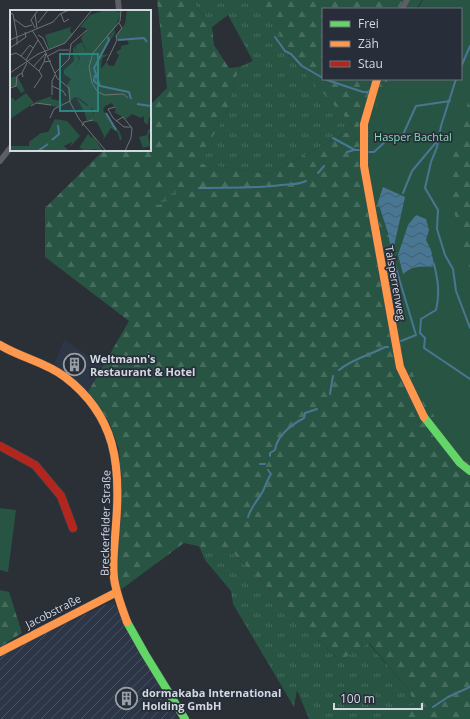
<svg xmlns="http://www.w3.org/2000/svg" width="470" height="719" font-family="'Open Sans',sans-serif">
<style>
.built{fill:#2c3646}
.industrial{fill:url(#industrial-furrows)}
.grass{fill:url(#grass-tufts)}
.forest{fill:url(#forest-firs)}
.wetland{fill:url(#wetland-marsh)}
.park{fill:#285543}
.water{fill:url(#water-waves)}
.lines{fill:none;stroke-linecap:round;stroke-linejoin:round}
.stream{stroke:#487693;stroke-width:2}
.street-casing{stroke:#474a50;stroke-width:6}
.fast-casing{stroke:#474a50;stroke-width:9}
.slow-casing{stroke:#474a50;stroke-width:9}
.jam-casing{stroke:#474a50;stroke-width:9}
.street{stroke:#5c5f65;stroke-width:5.5}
.fast{stroke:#63d668;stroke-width:8}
.slow{stroke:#ff974d;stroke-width:8}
.jam{stroke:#b3261e;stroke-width:8}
.labels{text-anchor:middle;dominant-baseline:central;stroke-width:3.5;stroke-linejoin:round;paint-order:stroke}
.park-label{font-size:11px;fill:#84dcb4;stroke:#272e3a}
.street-label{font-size:11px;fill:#d3d9e1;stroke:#272e3a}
.poi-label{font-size:11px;font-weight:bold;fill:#d3d9e1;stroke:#272e3a;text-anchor:start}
.inset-river{fill:none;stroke:#487693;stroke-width:2}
.inset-road{fill:none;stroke:#6e737a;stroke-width:1}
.view{fill:#2c857f;fill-opacity:0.15;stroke:#2c857f;stroke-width:2}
.inset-edge{fill:none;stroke:#d3d9e1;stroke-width:2}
</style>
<defs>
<pattern id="industrial-furrows" width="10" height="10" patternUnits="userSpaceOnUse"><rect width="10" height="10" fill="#2c3646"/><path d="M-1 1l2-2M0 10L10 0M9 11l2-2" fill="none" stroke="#4a5260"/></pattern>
<pattern id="grass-tufts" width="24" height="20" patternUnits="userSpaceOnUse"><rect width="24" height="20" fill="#285543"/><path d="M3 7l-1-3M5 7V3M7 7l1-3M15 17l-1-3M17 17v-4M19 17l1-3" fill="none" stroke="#466d5e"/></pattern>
<pattern id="forest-firs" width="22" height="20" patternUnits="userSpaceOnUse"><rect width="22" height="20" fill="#285543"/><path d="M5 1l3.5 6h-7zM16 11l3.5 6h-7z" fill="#466d5e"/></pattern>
<pattern id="wetland-marsh" width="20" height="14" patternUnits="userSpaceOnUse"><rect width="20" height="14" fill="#285543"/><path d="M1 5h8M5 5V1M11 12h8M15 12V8" fill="none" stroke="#466d5e"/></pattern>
<pattern id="water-waves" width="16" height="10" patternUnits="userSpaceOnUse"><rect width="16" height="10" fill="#487693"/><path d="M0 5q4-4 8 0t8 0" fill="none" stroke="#445e6f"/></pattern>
</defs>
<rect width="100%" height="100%" fill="#2b2f36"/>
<path class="built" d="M 64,340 L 103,366 L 88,392 L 70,374 L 54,365 Z"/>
<path class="industrial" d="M 113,601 L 178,719 L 0,719 L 0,655 Z"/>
<path class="grass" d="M 191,0 L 264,0 L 290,57 L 355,128 L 269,174 L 195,163 L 226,115 L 239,67 L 253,61 L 228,15 L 212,27 Z
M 199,546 L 234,554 L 340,661 L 368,643 L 408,689 L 415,704 L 395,719 L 309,719 L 297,690 L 294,707 L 233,604 L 231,591 L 205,560 Z"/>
<path class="forest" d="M 157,0 L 191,0 L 212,27 L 214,45 L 229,68 L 239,67 L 226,115 L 196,163 L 269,174 L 355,128 L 290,57 L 263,0 L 422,0 L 416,9 L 323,9 L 323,79 L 388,79 L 377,108 L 461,79 L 470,38 L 470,719 L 395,719 L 394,710 L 415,704 L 408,689 L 369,643 L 340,661 L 234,554 L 184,543 L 119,591 L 115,549 L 120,475 L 119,449 L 109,422 L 88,392 L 129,321 L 45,257 L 45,208 L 104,150 L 150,150 L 150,105 L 167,88 Z
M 0,590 L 9,592 L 22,633 L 0,647 Z"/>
<path class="wetland" d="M 173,190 L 177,191 L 175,196 L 159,205 L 151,203 Z"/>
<path class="park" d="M 423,0 L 470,0 L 470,95 L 451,164 L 448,189 L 470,270 L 470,458 L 444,436 L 414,376 L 396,333 L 398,308 L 392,245 L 379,196 L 370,185 L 367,157 L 369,128 L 378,102 L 388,79 L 461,79 L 461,9 L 417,9 Z
M 0,508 L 16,510 L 8,572 L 0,570 Z"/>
<path class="water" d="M 383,187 L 405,197 L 392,255 L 388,233 L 378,202 Z
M 416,215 L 426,219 L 429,230 L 426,240 L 431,250 L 434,264 L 432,267 C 421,267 412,265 404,274 L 403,274 L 398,255 L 408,225 Z"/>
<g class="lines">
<path class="stream" d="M 275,37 L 285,51 L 291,54 L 302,66 L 323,78
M 461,67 L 470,46
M 324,79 L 363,92 L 368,92 L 371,89
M 456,79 L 441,126 L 437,147 L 431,162 L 425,188 L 438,210 L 437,229 L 445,255 L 453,269 L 456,291 L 470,328
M 386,81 L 387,79
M 333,138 L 355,150 L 360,150
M 347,152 L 354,150
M 367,152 L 374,152 L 387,140 L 401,139 L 416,106 L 450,101
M 318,173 L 324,166
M 199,188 C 227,187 254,189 281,185 C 290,184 298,185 306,181
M 403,193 L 412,171 L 438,140
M 392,255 L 416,335 L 401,341
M 434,264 C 438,280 440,294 436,310 L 421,319 L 420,333 L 425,338 L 424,348 L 470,379
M 339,370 C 352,359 370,355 385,347 L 388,347
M 330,394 L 333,376
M 270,456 L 270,453 L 275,450 C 277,436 291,425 304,418 L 305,413 L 317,409
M 260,464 L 265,464
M 248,517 C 251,507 258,500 263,491 C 266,485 267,480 271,474 L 268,470
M 433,707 L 448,697 L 470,687"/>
<defs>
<path id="street" d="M 118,0 L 119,11
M 402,9 L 407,0
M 0,161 L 11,147"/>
<path id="fast" d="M 424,417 L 460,463 L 470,471
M 127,622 L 145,654 L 185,719"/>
<path id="slow" d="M 377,79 L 364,124 L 364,166 L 400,367 L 424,417
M 0,345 C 21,358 46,362 65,377 C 116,416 121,465 116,524 C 115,542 112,560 114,578 C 116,593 122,608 127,622
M 0,652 L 117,592"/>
<path id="jam" d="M 0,446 L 35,465 L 61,496 L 73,528"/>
</defs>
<use href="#street" class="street-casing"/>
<use href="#fast" class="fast-casing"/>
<use href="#slow" class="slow-casing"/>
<use href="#jam" class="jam-casing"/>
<use href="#street" class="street"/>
<use href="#fast" class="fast"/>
<use href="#slow" class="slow"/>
<use href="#jam" class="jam"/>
</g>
<defs>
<symbol id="building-ring" viewBox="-11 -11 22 22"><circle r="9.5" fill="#272e3a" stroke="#989ea5" stroke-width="1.5"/><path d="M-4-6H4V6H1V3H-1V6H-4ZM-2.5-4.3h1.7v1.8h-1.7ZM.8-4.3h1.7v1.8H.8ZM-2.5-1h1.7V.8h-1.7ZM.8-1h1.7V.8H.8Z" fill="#989ea5"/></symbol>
</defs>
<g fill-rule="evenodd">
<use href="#building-ring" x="62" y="352" width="25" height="25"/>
<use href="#building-ring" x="114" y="686" width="25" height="25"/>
</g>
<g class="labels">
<g class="park-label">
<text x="413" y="136">Hasper Bachtal</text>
</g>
<g class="street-label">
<text transform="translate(396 283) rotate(80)">Talsperrenweg</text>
<text transform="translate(105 523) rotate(-89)">Breckerfelder Straße</text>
<text transform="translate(53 611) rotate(-27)">Jacobstraße</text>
</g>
<g class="poi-label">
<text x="90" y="358">Weltmann's<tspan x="90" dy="13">Restaurant &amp; Hotel</tspan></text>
<text x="142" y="692">dormakaba International<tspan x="142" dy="13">Holding GmbH</tspan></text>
</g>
</g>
<g transform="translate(10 10)">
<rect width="141" height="141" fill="#2b2f36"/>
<path d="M 95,0 L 105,1 L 77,21 L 76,18 L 70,17 L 80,5 ZM 72,32 L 76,41 L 74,48 L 79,54 L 72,57 L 66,57 L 70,48 L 65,42 L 66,35 ZM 66,87 L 77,96 L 80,95 L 84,105 L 77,107 ZM 141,119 L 138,126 L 141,141 L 140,136 L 133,138 L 129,127 L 137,125 L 138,120 ZM 78,124 L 82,128 L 83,126 L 93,141 L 85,139 L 70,141 L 73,139 L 69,138 Z" fill="#285543"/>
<path d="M 104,0 L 108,2 L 111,1 L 110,6 L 104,20 L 99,26 L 100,28 L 104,23 L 92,45 L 100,44 L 92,48 L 91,59 L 97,51 L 98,55 L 104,56 L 109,45 L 106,42 L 111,39 L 111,36 L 119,34 L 117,30 L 108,31 L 106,26 L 115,14 L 117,0 L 141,0 L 141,108 L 139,107 L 138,115 L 134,112 L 134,106 L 131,108 L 122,104 L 116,109 L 104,102 L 106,100 L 102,93 L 95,96 L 93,100 L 109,121 L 112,128 L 110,131 L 108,123 L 101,118 L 93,130 L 94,126 L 87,112 L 77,110 L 75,105 L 75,102 L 77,107 L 84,105 L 83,99 L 69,88 L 65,87 L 60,91 L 57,75 L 61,69 L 54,64 L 54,60 L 64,51 L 63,39 L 65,36 L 65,42 L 69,49 L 66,57 L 72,57 L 79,54 L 71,44 L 76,40 L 71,28 L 81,15 ZM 7,66 L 15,81 L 11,83 L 7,77 L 0,76 L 0,68 ZM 16,83 L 24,93 L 0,109 L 0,89 L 3,88 L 5,91 ZM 42,86 L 41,89 L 51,91 L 52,94 L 47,97 L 25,92 ZM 45,109 L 57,111 L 70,126 L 60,137 L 62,132 L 54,136 L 59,141 L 0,141 L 0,136 L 19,136 L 19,132 L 31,123 L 38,122 Z" fill="#285543"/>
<path d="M 61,17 L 60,21 L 63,25 L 55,33 L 39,39 L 35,25 Z" fill="#285543"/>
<path d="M 105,20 L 105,23 L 90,46 L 86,58 L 90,72 L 98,85 L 86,78 L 80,58 L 83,45 Z" fill="#285543"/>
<path class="inset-river" d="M 98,27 L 99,30 L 84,58 L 90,76 L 119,82 L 121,89M 108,30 L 134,28 L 137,32M 85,65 L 84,71 L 89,75M 127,94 L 141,96M 96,103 L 106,120M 42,130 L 49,124 L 48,115M 28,141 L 38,134"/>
<path class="inset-road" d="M 111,0 L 110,11 L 83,43 L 79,57 L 82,73 L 87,81 L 94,85 L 113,84 L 118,88M 0,3 L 3,4 L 7,26 L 7,35M 25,4 L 27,18M 51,4 L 54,12 L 59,9M 4,9 L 15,17 L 22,15M 28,13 L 38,0M 25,18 L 21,10 L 28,0M 22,20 L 35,41M 28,25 L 33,28 L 38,39M 0,30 L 43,12 L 50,4 L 59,0M 61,34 L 77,20M 0,38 L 16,27 L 15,22M 23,38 L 20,35 L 11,46 L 29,61M 35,41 L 47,68 L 59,78 L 60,92 L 69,109 L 96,141M 36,43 L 34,52 L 41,51M 0,45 L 6,43 L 11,46M 38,46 L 49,40 L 59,40M 16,50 L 28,30M 97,51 L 107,30 L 106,26 L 112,18 L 109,13M 23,57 L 35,44M 0,63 L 28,44 L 55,33 L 82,0M 45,63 L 59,49 L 61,34M 13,67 L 12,63 L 17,53M 42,76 L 53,81 L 56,86M 0,78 L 6,76 L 7,66 L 12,63M 24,78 L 32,66 L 29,61 L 34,52M 42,85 L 42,71 L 45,65M 21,96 L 26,93 L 41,95M 105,97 L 98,99 L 103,108 L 114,117 L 121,117M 40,108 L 44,99 L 60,91M 106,111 L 113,107 L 122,118 L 121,128 L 115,141M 72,116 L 74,112 L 83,110"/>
<path class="view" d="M 50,44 L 88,44 L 88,101 L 50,101 Z"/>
<rect width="141" height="141" class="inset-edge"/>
</g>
<rect x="322" y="8" width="140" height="72" fill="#272e3a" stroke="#6c727d"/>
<rect x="330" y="21" width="20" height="6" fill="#63d668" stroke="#6c727d"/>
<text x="358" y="28" font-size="12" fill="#d3d9e1">Frei</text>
<rect x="330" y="41" width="20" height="6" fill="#ff974d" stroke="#6c727d"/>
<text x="358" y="48" font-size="12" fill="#d3d9e1">Zäh</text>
<rect x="330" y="61" width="20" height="6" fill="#b3261e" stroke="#6c727d"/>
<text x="358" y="68" font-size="12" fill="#d3d9e1">Stau</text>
<path d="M334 703v6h88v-6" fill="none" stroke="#d3d9e1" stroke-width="2"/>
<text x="340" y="703" font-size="12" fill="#d3d9e1" stroke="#272e3a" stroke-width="3" paint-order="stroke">100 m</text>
</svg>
